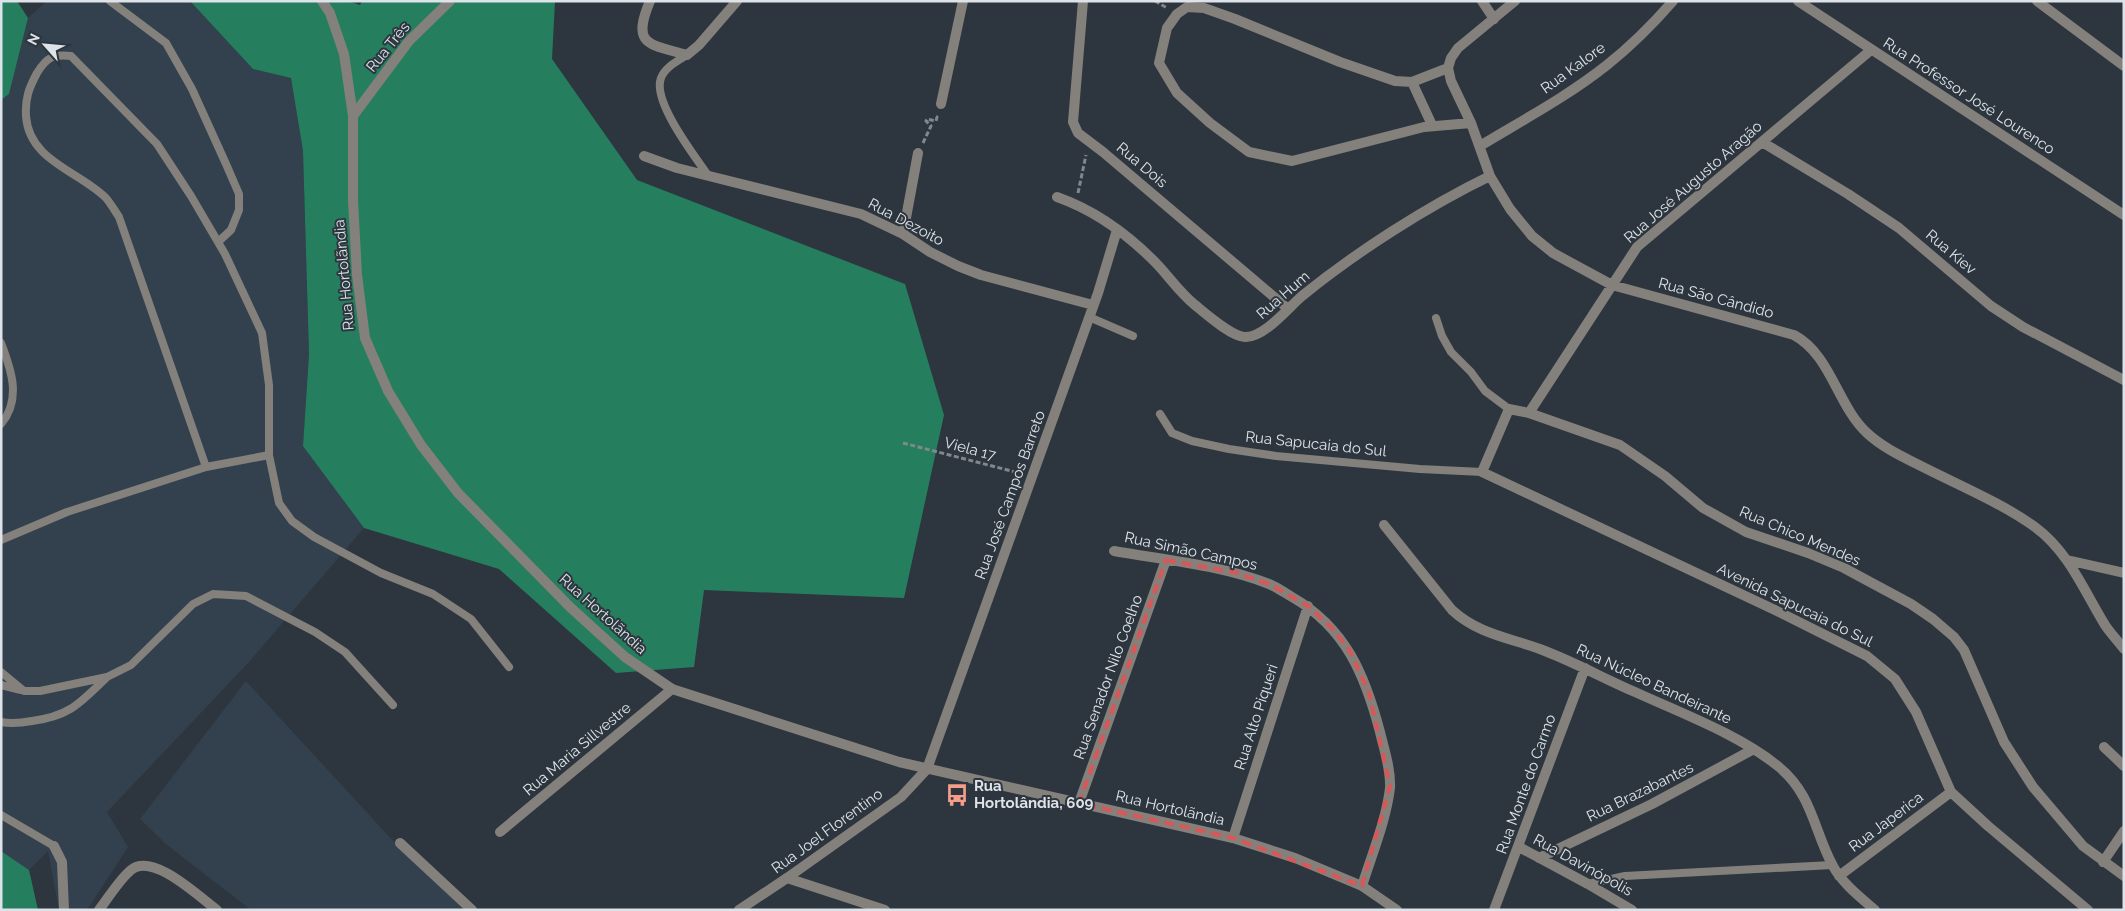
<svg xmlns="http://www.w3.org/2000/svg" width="2125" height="911" font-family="Raleway,sans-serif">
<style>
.built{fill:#32414d}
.forest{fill:#257f5e}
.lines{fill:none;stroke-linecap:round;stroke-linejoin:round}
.path{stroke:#80888e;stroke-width:3;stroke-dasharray:5 2.5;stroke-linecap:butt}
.service{stroke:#84807c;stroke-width:8}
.minor{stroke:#84807c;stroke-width:10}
.tertiary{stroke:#84807c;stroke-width:10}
.marked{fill:none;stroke:#d85758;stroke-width:4;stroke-dasharray:10 6;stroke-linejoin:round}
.labels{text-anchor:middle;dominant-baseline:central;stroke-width:4;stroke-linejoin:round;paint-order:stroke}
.street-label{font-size:15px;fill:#dde3e8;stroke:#2d363e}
.poi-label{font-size:15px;font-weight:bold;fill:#dde3e8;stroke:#2d363e;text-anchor:start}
</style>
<rect width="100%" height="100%" fill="#2d363e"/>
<path class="built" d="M 47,1 L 190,1 L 253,69 L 291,78 L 303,151 L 309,354 L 303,445 L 364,528 L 249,662 L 107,812 L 128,847 L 87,910 L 59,910 L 48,851 L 29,870 L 1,851 L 1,100 L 9,94 L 28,18 Z
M 246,681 L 395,843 L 467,910 L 251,910 L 166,844 L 140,819 Z"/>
<path class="forest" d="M 1,1 L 17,1 L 28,18 L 9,94 L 1,100 Z
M 190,1 L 348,1 L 360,5 L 362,1 L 555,1 L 552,59 L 637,180 L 905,284 L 944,415 L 904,598 L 704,590 L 694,667 L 616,673 L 499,569 L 364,528 L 303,446 L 309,354 L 303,151 L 291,78 L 253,69 Z
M 1,851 L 29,870 L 38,910 L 1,910 Z"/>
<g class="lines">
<path class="path" d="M 1155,1 L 1167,8
M 923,143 L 931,126 L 926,121 L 927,119 L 936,121 L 937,117 L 934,116
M 1078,193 L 1086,155
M 903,443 L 1019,473"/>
<path class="service" d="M 110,1 L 166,43 L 192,89 L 226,164 L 239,194 L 239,210 L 231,230 L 218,242
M 687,55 C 678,61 665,67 661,78 C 652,101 694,155 707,174
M 1089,317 L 1133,336
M 1436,318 L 1442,336 L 1451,352 L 1471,372 L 1485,391 L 1509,409
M 1,343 C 11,369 22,399 1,424
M 1160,414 L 1172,433 L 1192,441 L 1229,449 L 1276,456 L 1420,469 L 1482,472
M 206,467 L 119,217 C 115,211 111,204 106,198 C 79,171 29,161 26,116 C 25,98 29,88 37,73 C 47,57 53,54 71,56 L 157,144 L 191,196 L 225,254 L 262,333 L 269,385 L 269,455 L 279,503 L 292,521 L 314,537 L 381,573 L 433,594 L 471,619 L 509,667
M 1,540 L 67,512 L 206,467 L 269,455
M 1,672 L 24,691 L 40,691 L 107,677 L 131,665 L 193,604 L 213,594 L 246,596 L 315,632 L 345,652 L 393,705
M 1,685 L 21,690
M 1,722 C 12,724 21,723 32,721 C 70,716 80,703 107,677
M 1,815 L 54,846
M 1588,884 L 1625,876 L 1832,865"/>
<path class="minor" d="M 650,1 C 631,46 649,44 687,55 L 699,45 L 737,1
M 1083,1 L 1073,122 L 1078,133 L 1103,152 L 1287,308
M 1482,1 L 1494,19
M 1515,1 L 1458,48 L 1451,58 L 1448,68 L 1451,81 L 1471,123 L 1490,176 L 1510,209 L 1532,236 L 1553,253 L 1612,285 L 1794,335 C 1831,355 1837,405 1867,433 C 1882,447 1901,456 1919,465 C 1956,484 2002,503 2035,527 C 2069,552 2084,591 2105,625 C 2111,634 2118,641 2124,649
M 2037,1 L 2124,66
M 1871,50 L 1637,247 L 1529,413 L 1509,409 L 1482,472 L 1775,610 L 1867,656 L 1895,679 L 1916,712 L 1951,792 L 1988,826 L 2088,910
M 1448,68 L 1412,82 L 1395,81 L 1340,62 L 1235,19 L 1204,8 L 1187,7 L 1177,14 L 1167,28 L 1159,63 L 1177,93 L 1210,123 L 1249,152 L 1292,161 L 1424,127 L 1471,123
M 1412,82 L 1432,125
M 941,104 L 963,1
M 353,116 L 409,41 L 450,1
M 1762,142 L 1848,194 L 1899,228 L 1991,306 L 2023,327 L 2124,380
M 1480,146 C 1523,120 1568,96 1607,65 C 1631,46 1653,24 1673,1
M 644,156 L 677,168 L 861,214 L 903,234 L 930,252 L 958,266 L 981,275 L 1093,305
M 1057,197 C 1094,210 1126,233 1154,261 C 1168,275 1179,292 1195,305 C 1206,314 1232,337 1245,337 C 1264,338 1288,308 1302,296 C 1356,252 1428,206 1490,176
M 903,234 L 918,153
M 1529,413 L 1620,445 L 1665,476 L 1703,508 L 1746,532 L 1808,553 L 1844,568 L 1911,604 L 1933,619 L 1954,637 L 1964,650 L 2004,742 L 2033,787 L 2083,846 L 2124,876
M 1384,525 L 1452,610 C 1479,635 1512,638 1545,651 C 1576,663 1605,679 1635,692 C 1681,713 1740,735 1779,767 C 1813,795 1814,832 1833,866 C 1842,883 1860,897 1875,910
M 1114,551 C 1165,560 1221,565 1269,584 C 1277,587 1285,593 1292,597 C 1346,628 1365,675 1380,732 C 1384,749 1391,769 1390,788 C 1386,821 1372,854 1362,886
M 2067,560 L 2124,573
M 2104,747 L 2124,766
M 927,769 L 1098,293 L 1117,230
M 1079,803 L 1166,560
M 500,832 L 672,689
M 1233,838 L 1308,606
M 400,843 L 472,910
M 54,846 L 62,862 L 64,910
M 1519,847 L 1588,884 L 1632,910
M 1539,858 L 1652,804 L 1752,750
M 2103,862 L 2124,831
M 1839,876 L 1951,792
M 787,878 L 885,910
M 99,910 C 109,897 119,880 131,870 C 153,852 199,897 217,910
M 1494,910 L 1585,668"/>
<path class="tertiary" d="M 322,1 L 330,13 L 344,54 L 353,116 L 353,200 L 357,275 L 365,338 L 388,391 L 421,445 L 458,493 L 570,607 L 625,657 L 672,689 L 899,762 L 1233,838 L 1295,858 L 1362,886 L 1397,910
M 1798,1 L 2124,215
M 739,910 L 787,878 L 901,797 L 927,769"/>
</g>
<path class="marked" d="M 1166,560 L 1237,573 L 1271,585 L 1308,606 L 1331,627 L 1349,649 L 1369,693 L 1390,786 L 1362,886 L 1233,838 L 1079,803 Z"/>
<defs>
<symbol id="bus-bare" viewBox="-9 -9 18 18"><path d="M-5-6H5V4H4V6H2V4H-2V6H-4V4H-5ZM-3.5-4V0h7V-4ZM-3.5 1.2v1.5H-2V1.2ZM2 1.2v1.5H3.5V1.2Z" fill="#f49e8a" stroke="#2d363e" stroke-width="2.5" paint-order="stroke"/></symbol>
</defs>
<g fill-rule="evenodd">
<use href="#bus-bare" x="941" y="779" width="32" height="32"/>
</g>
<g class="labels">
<g class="street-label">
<text transform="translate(388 47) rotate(-51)">Rua Três</text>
<text transform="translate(1573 68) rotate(-36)">Rua Kalore</text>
<text transform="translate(1969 96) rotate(33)">Rua Professor José Lourenco</text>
<text transform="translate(1142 165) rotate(40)">Rua Dois</text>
<text transform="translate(1693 182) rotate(-41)">Rua José Augusto Aragão</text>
<text transform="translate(906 222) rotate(28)">Rua Dezoito</text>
<text transform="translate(1951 252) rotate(40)">Rua Kiev</text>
<text transform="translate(344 275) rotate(-95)">Rua Hortolãndia</text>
<text transform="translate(1283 295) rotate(-41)">Rua Hum</text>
<text transform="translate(1716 298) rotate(15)">Rua São Cândido</text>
<text transform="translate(1316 444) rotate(6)">Rua Sapucaia do Sul</text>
<text transform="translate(970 449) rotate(15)">Viela 17</text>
<text transform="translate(1010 495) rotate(-70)">Rua José Campos Barreto</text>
<text transform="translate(1800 536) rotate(23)">Rua Chico Mendes</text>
<text transform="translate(1191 551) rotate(12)">Rua Simão Campos</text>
<text transform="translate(1795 605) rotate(26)">Avenida Sapucaia do Sul</text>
<text transform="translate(603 614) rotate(42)">Rua Hortolãndia</text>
<text transform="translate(1108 677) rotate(-70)">Rua Senador Nilo Coelho</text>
<text transform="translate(1654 684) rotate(25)">Rua Núcleo Bandeirante</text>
<text transform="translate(1256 717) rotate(-72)">Rua Alto Piqueri</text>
<text transform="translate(577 749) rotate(-40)">Rua Maria Sillvestre</text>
<text transform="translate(1526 784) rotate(-70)">Rua Monte do Carmo</text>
<text transform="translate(1640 792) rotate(-26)">Rua Brazabantes</text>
<text transform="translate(1170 808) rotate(13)">Rua Hortolãndia</text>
<text transform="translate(1886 822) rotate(-37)">Rua Japerica</text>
<text transform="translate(827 831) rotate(-36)">Rua Joel Florentino</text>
<text transform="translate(1583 865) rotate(29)">Rua Davinópolis</text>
</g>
<g class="poi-label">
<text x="974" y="786">Rua<tspan x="974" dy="17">Hortolândia, 609</tspan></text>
</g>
</g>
<rect width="2125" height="911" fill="none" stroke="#dde3e8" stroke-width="5"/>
<g transform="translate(45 45) rotate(297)" stroke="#2d363e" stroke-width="4" paint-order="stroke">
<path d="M0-4L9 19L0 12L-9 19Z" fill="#dde3e8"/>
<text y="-8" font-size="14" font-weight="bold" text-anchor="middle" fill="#dde3e8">N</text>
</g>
</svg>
